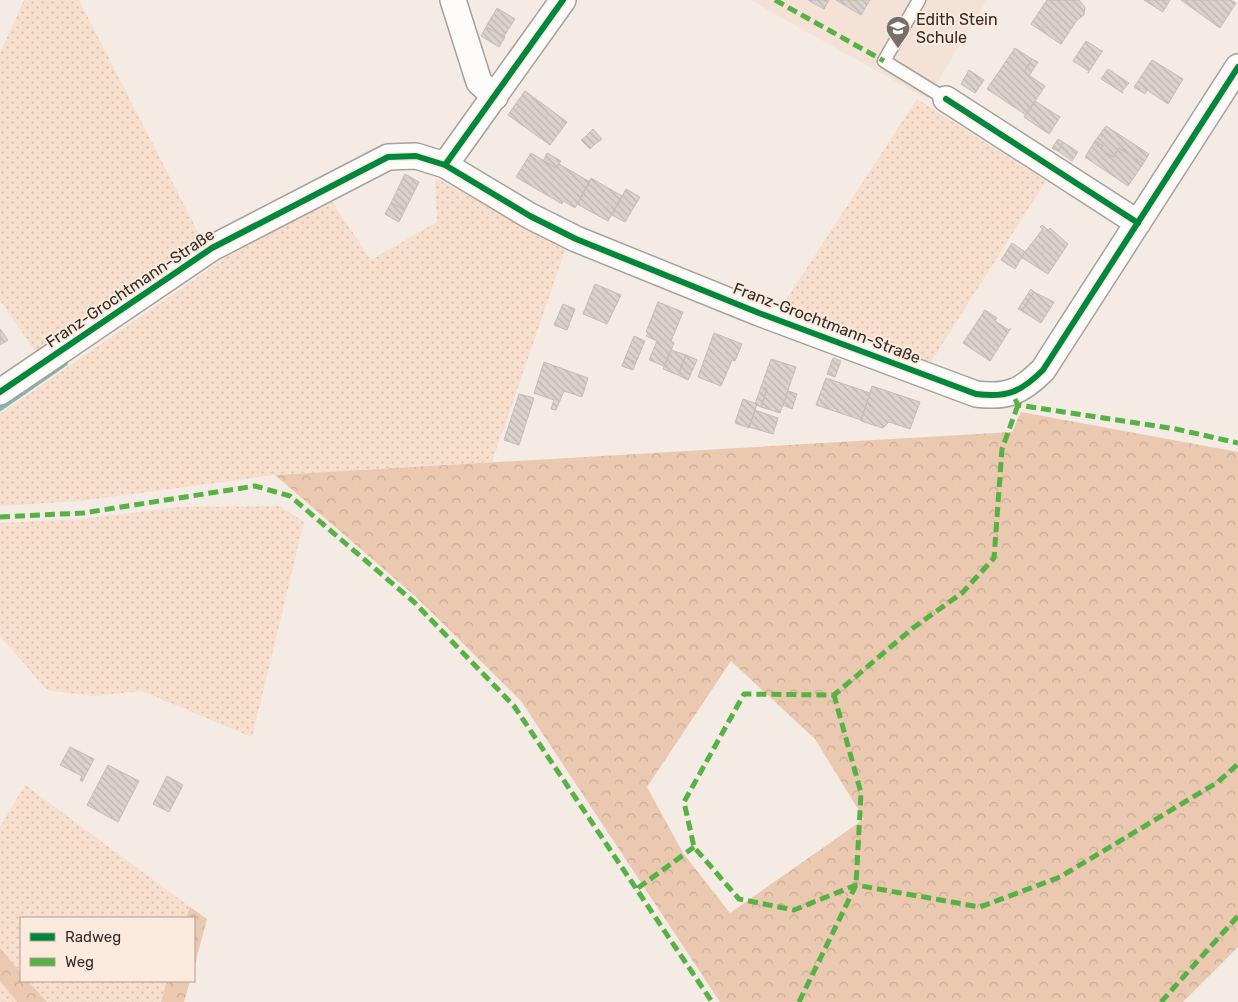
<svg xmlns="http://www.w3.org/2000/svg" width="1238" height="1002" font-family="Rubik,sans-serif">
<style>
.built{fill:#f3e2d5}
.grass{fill:url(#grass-dots)}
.forest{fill:url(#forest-crowns);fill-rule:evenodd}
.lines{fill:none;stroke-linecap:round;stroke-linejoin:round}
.stream{stroke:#7db7b0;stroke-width:6}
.building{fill:url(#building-back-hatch);stroke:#c3bcb7}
.lane-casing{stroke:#a7a09b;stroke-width:15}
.street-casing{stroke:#a7a09b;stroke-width:28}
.lane{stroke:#fefcfb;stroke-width:12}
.street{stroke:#fefcfb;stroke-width:25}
.quiet{stroke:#56b245;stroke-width:5;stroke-dasharray:10 5;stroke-linecap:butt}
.cycleway-casing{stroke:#fceade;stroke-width:9}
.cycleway{stroke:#00873e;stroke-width:6}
.labels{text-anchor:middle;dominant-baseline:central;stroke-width:4;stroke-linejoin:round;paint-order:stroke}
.poi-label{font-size:16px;fill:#332d28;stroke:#fceade;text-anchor:start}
.street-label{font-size:16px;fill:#332d28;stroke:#fceade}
</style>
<defs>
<pattern id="grass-dots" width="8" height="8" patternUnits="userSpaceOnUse" patternTransform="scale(1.25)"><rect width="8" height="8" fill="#f7decd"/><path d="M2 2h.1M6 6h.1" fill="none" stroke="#d4bfb0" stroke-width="1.8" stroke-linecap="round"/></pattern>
<pattern id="forest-crowns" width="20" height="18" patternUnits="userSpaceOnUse" patternTransform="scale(1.25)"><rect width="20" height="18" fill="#ebc8b0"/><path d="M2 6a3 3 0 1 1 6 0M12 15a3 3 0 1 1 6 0" fill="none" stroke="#caac97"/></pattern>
<pattern id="building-back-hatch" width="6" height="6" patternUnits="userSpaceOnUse" patternTransform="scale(1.25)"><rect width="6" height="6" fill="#dad2cc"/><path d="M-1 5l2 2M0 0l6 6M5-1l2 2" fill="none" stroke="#bcb5af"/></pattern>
</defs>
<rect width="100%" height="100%" fill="#f5ebe5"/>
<path class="built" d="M 750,0 L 987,0 L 927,99 Z"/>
<path class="grass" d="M 24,0 L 79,0 L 202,240 L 37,354 L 0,300 L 0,53 Z
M 917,99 L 1046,181 L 929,365 L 780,309 Z
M 435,178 L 566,248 L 492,462 L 275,475 L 80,501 L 0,506 L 0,414 L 228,256 L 331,200 L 371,260 L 437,222 Z
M 280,506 L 304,522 L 252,737 L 142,691 L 93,696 L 47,690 L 0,636 L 0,523 L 83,519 L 179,507 Z
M 25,785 L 190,907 L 186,918 L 21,918 L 21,973 L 0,948 L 0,827 Z
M 0,981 L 17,1002 L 0,1002 Z
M 28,981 L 167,981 L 161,1002 L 47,1002 Z"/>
<path class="forest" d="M 1021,412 L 1238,452 L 1238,947 L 1183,1002 L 720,1002 L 521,701 L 415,596 L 275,475 L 1012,432 ZM 731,661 L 815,739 L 864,819 L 730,913 L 683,853 L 647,787 Z
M 190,907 L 207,919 L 194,968 L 194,918 L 186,918 Z
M 0,948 L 21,973 L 21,981 L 28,981 L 47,1002 L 17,1002 L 0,981 Z
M 167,981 L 190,981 L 184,1002 L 161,1002 Z"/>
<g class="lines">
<path class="stream" d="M 0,408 L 65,363"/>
</g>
<path class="building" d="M 808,0 L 829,0 L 824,9 Z
M 836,0 L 870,0 L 861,15 Z
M 1047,0 L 1079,0 L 1085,7 L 1084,15 L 1077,20 L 1061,44 L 1031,24 Z
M 1144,0 L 1170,0 L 1163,12 Z
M 1181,0 L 1231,0 L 1236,3 L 1220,28 Z
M 497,8 L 515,19 L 504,36 L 486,27 Z
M 486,27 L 505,37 L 499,47 L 481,36 Z
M 1086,41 L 1102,51 L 1103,50 L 1088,73 L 1089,71 L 1073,61 Z
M 1015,48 L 1032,59 L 1024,72 L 1045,86 L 1026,115 L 987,89 Z
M 1032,59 L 1038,62 L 1029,76 L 1024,72 Z
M 1152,60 L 1183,79 L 1168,104 L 1147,90 L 1145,94 L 1134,87 Z
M 1108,69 L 1129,83 L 1122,91 L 1123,93 L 1101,79 Z
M 969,70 L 984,80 L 975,93 L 961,84 Z
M 525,91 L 567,122 L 550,145 L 508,115 Z
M 1035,101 L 1060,117 L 1049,134 L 1024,117 Z
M 1106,126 L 1149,154 L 1143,164 L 1119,148 L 1113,157 L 1101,149 L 1103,146 L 1095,141 Z
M 593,129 L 602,139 L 594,145 L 586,136 Z
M 586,136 L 594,145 L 590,149 L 581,140 Z
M 1058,139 L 1063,142 L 1058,151 L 1052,148 Z
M 1095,141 L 1103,146 L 1101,149 L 1113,157 L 1119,148 L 1143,164 L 1128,186 L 1085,157 Z
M 1063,142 L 1078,152 L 1072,161 L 1058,151 Z
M 531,153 L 556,168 L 559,164 L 590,182 L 575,208 L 563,201 L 562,204 L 516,177 Z
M 547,153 L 561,161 L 556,168 L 543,161 Z
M 405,174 L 419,182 L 405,210 L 391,203 Z
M 591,178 L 622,196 L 608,221 L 577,204 Z
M 626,189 L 640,197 L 625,222 L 612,215 Z
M 391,203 L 405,210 L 399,222 L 385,214 Z
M 1042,225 L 1048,230 L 1050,228 L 1068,244 L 1048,274 L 1021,257 L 1043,229 L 1040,227 Z
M 1012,243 L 1025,252 L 1015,269 L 1001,260 Z
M 595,284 L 621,295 L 607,324 L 583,314 Z
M 1031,289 L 1034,292 L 1022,311 L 1018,309 Z
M 1034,292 L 1054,302 L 1041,323 L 1022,311 Z
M 658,302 L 683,312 L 671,341 L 674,343 L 664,366 L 649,360 L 657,341 L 646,336 L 648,333 L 646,332 Z
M 563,304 L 575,309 L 567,330 L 554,325 Z
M 985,310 L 997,318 L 995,321 L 1009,330 L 1011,328 L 990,361 L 963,343 Z
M 0,329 L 8,340 L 0,345 Z
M 714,333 L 742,344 L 735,361 L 732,360 L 721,386 L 698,377 Z
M 634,336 L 645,341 L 636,362 L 625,358 Z
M 671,350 L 686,355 L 678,375 L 663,369 Z
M 686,355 L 697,360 L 688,380 L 678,375 Z
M 625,358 L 636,362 L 633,370 L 622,366 Z
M 833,358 L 841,361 L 835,377 L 827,374 Z
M 771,359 L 796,367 L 780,413 L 761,407 L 767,389 L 761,387 Z
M 544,362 L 588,378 L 582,397 L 564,391 L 556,410 L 551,409 L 554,400 L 534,393 Z
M 826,378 L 870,393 L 861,420 L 816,405 Z
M 872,386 L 920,402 L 910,429 L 889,422 L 883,428 L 861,421 Z
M 761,387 L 767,389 L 761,407 L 755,404 Z
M 788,391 L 797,394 L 792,409 L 783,405 Z
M 519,394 L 534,398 L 519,445 L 504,440 Z
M 743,399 L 757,404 L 749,428 L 735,423 Z
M 755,410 L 778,418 L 773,434 L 749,427 Z
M 70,747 L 94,759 L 82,782 L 80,780 L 82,776 L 60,765 Z
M 108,765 L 139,781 L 118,822 L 87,805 Z
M 167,776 L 183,785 L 169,812 L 153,804 Z"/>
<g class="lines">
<defs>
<path id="lane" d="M 919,0 L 884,61 L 946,99"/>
<path id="street" d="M 453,0 L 479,82 L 495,97
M 946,99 L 1138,223
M 445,165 L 563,0
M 0,392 L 212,248 L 388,157 L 416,156 L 445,165 L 530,216 L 576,239 L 759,313 L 976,394 C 1007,398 1021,392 1043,370 L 1238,67"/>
</defs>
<use href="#lane" class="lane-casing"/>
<use href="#street" class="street-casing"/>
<use href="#lane" class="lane"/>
<use href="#street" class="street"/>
<path class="quiet" d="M 775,0 L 884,61
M 1015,399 L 1018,405 L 1176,429 L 1238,443
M 1018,405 L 1002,449 L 994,558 L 962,593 L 913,628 L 834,695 L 744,694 L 684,802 L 694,847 L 739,899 L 794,910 L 856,885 L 980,907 L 1060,877 L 1218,782 L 1238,764
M 0,517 L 83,513 L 255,486 L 290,496 L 414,602 L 514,706 L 712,1002
M 638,888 L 694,847
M 799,1002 L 856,885 L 861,793 L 834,695
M 1161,1002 L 1238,916"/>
<defs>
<path id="cycleway" d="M 946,99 L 1138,223
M 445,165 L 563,0
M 0,392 L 212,248 L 388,157 L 416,156 L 445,165 L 530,216 L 576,239 L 759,313 L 976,394 C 1007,398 1021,392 1043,370 L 1238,67"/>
</defs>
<use href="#cycleway" class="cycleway-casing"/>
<use href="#cycleway" class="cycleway"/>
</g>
<defs>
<symbol id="school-pin" viewBox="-11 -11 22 30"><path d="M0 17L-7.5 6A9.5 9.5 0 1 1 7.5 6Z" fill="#77706a" stroke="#fceade"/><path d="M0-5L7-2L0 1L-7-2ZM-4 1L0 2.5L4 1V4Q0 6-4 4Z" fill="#fff"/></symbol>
</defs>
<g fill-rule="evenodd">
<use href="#school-pin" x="884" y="14" width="28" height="38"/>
</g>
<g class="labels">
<g class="poi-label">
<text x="916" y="19">Edith Stein<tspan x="916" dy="18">Schule</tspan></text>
</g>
<g class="street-label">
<text transform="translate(130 288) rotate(-34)">Franz-Grochtmann-Straße</text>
<text transform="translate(827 323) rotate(21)">Franz-Grochtmann-Straße</text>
</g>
</g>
<rect x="20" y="917" width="175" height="65" fill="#fceade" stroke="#ac9e95"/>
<rect x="30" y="933" width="25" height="8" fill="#00873e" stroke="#ac9e95"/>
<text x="65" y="942" font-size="15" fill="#332d28">Radweg</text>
<rect x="30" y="958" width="25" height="8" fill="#56b245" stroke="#ac9e95"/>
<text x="65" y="967" font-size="15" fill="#332d28">Weg</text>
</svg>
